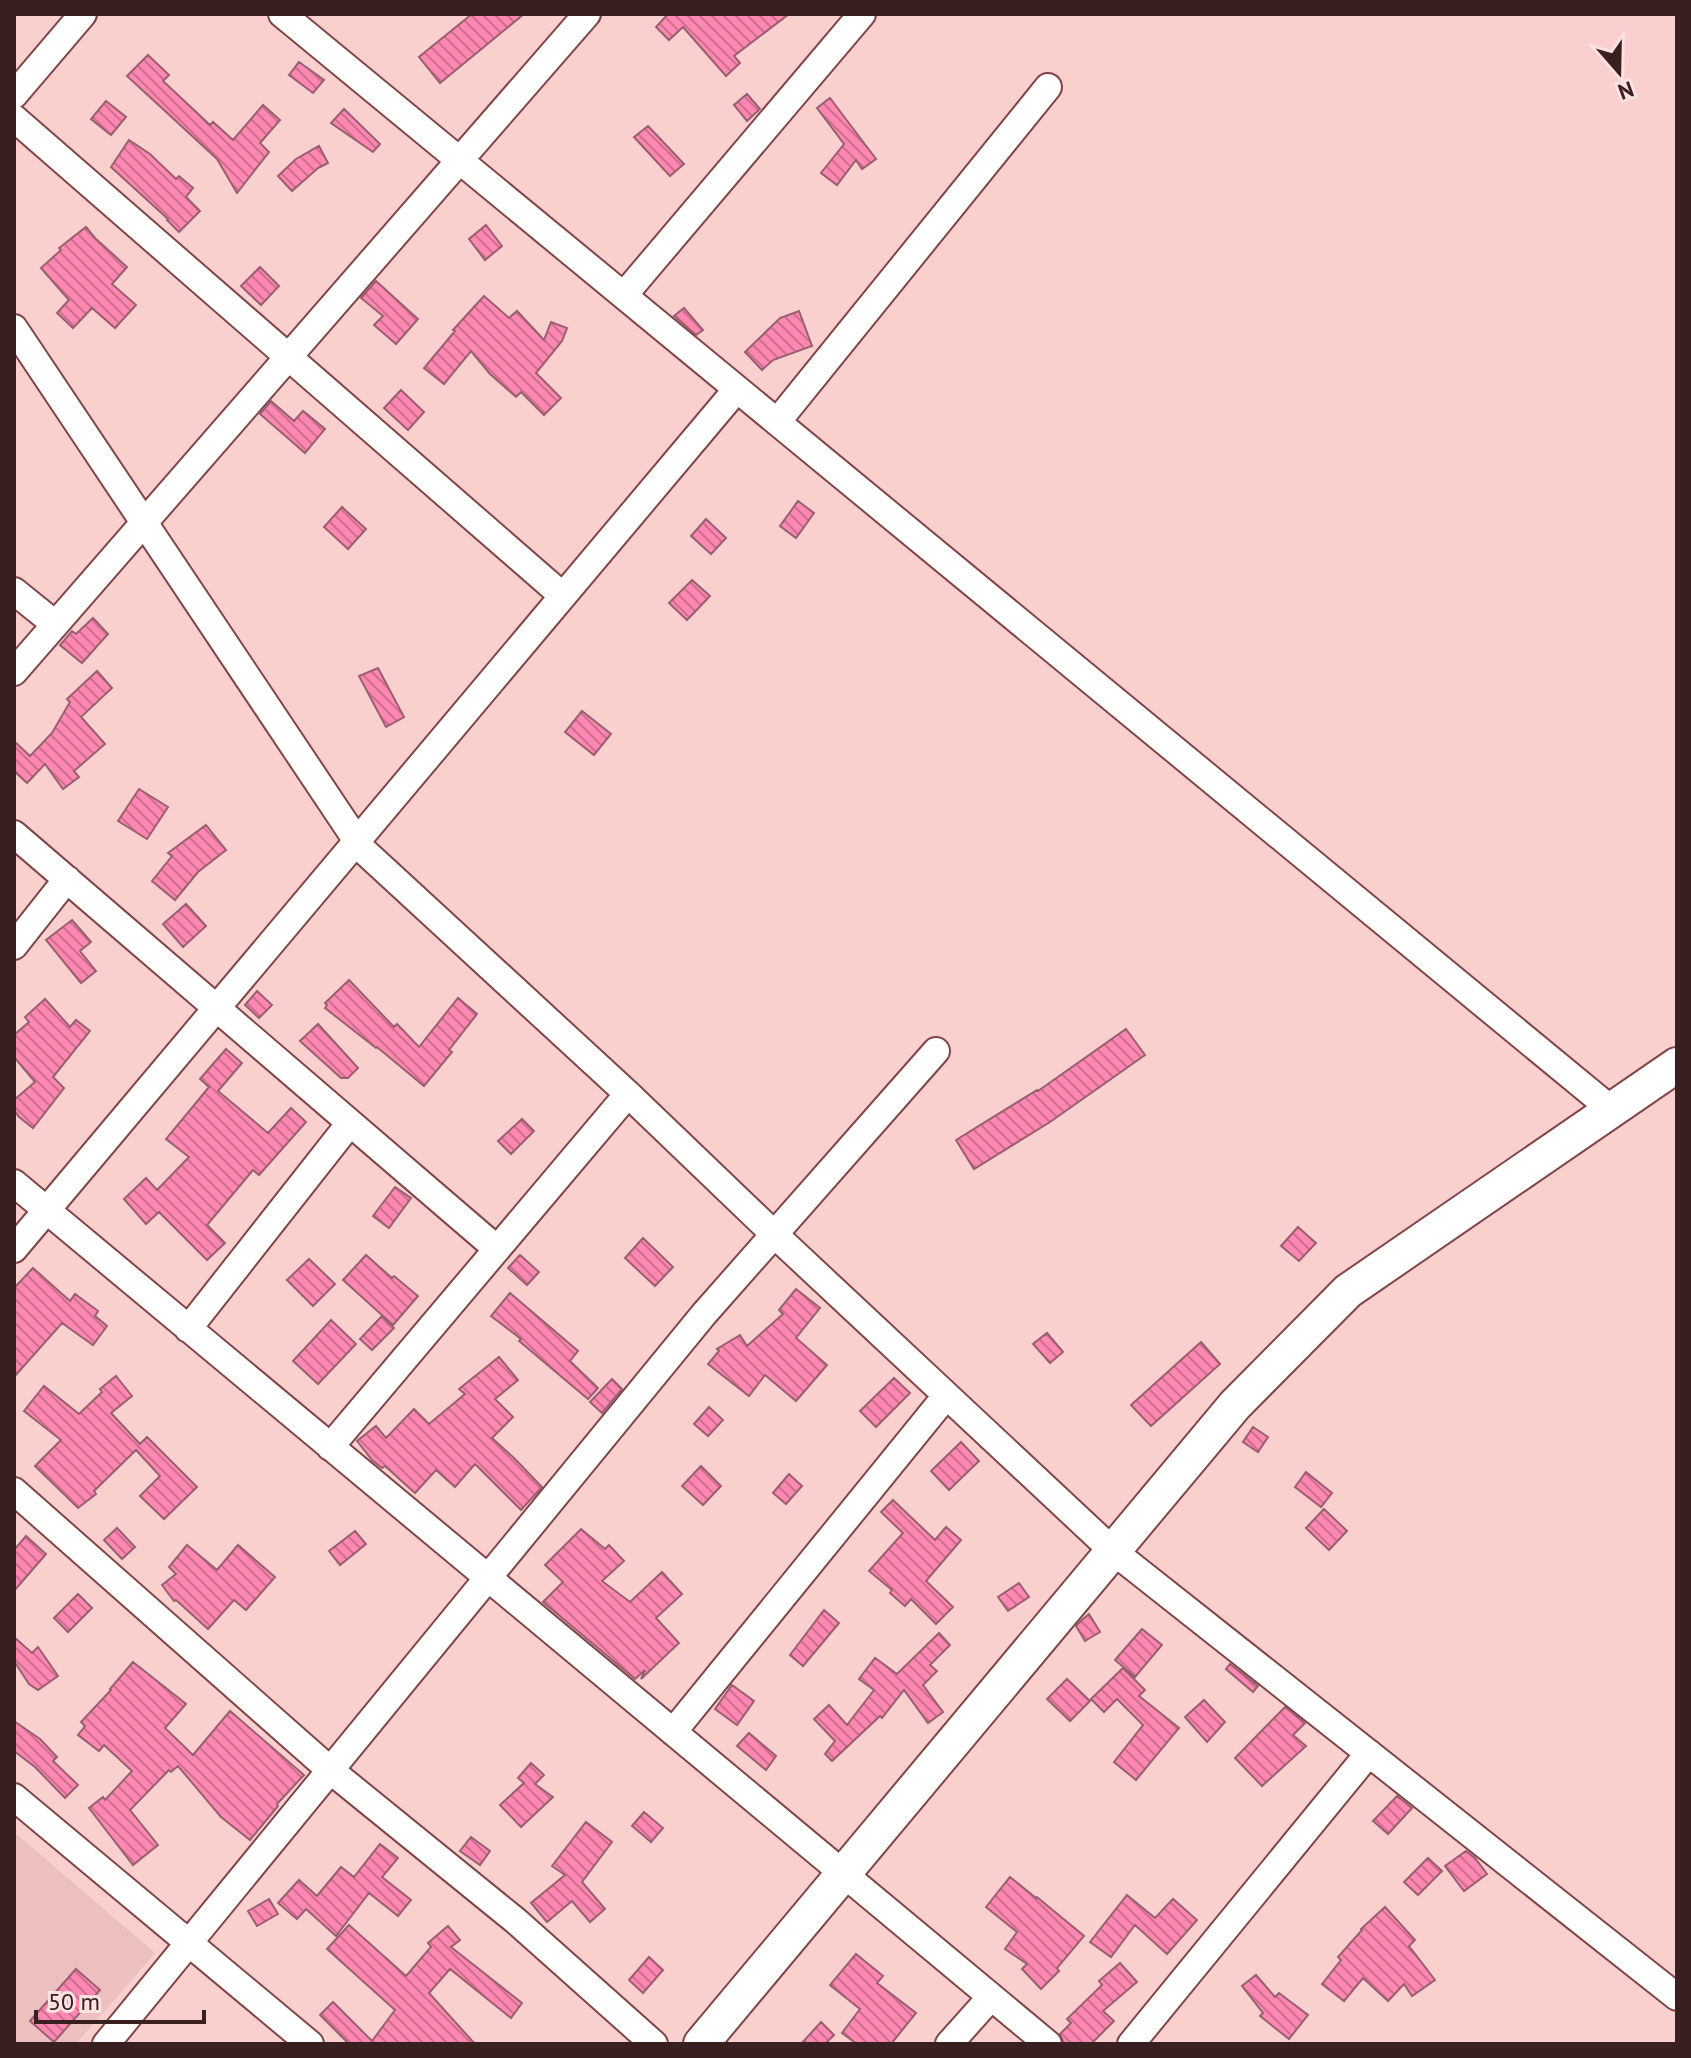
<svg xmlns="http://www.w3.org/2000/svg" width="1691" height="2058" font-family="'PT Sans',sans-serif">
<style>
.built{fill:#edbfbf}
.building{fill:url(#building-back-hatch);stroke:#995f71;stroke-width:2}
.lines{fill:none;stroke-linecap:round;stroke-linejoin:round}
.minor-casing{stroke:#804647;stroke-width:30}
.tertiary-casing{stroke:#804647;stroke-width:38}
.minor{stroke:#fff;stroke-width:26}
.tertiary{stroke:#fff;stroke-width:34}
</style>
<defs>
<pattern id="building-back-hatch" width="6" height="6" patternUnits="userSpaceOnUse" patternTransform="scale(2)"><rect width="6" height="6" fill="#fe88b1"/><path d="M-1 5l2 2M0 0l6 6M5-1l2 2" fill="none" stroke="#cf6f90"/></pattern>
</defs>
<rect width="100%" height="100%" fill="#fad0cf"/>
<path class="built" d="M 14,1832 L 155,1953 L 76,2044 L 14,2044 Z"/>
<path class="building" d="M 472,14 L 524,14 L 440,83 L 419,57 Z
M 668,14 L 789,14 L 734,56 L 740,63 L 726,76 L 683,27 L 669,40 L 656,27 Z
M 148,55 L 169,75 L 163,81 L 210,125 L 213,122 L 233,140 L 263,105 L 280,120 L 260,143 L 269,152 L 237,193 L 217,159 L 127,76 Z
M 299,62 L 324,80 L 313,93 L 289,75 Z
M 747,94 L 760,109 L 747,121 L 734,105 Z
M 830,98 L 876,159 L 862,169 L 856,160 L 837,185 L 821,173 L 844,144 L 817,108 Z
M 106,101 L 126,117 L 111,135 L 91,119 Z
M 344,109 L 380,144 L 373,152 L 331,123 Z
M 648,126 L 684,164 L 670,176 L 634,137 Z
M 129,140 L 150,154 L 176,179 L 179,176 L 193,188 L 186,197 L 200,211 L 179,232 L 167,220 L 168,219 L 111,167 Z
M 319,146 L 328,163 L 318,168 L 292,191 L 278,176 L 296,159 Z
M 486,225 L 502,246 L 485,260 L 469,239 Z
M 86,227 L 95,238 L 127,267 L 112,284 L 136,305 L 115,328 L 92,308 L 73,328 L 57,313 L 69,300 L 41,268 L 61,250 L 59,248 Z
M 260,267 L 279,286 L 261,305 L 241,286 Z
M 376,281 L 418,319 L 396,344 L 374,325 L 383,316 L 361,298 Z
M 484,296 L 509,318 L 517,311 L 544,340 L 551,322 L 567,328 L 562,341 L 536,373 L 561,398 L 544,415 L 521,392 L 516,397 L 490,374 L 471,351 L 444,384 L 424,368 L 455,331 L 453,330 Z
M 684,308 L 703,330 L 696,335 L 674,316 Z
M 799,311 L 812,346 L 773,360 L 762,370 L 745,352 L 780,318 Z
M 401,390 L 424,412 L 408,430 L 384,408 Z
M 271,401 L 294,421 L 303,411 L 325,429 L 305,453 L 260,414 Z
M 798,501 L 814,513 L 796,538 L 780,526 Z
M 342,507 L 366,529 L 348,549 L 324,527 Z
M 706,519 L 726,538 L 711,554 L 691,536 Z
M 692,580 L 710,596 L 687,620 L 669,603 Z
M 93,618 L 108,634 L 82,663 L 60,645 L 72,631 L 76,634 Z
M 378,668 L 404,717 L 386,727 L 359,676 Z
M 97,671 L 112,688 L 81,717 L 105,744 L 74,771 L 79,777 L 63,789 L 45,764 L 27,783 L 14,771 L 14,741 L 30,756 L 52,733 L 70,702 L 67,699 Z
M 582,711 L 611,734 L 594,755 L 565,732 Z
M 139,789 L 168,807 L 147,839 L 118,821 Z
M 206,825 L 226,850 L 198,872 L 175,900 L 152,881 L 172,856 L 168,853 Z
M 186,904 L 206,926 L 183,947 L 163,924 Z
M 72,920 L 91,942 L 80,951 L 96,971 L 81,983 L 46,940 Z
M 349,980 L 394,1027 L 397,1024 L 419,1047 L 458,998 L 477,1014 L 449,1050 L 452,1052 L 424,1086 L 377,1047 L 376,1048 L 325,1008 L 327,1005 L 325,1003 Z
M 257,991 L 272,1005 L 259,1018 L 245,1005 Z
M 45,999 L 70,1027 L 76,1020 L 90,1031 L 53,1077 L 64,1088 L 33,1128 L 19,1117 L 14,1110 L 14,1100 L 35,1082 L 14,1057 L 14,1035 L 29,1022 L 25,1017 Z
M 318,1024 L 358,1068 L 348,1078 L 341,1078 L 300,1041 Z
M 1126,1029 L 1145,1055 L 1050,1122 L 974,1169 L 956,1140 L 1037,1090 L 1038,1091 Z
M 226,1049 L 242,1063 L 218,1091 L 268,1133 L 291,1108 L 306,1122 L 259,1175 L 253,1170 L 207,1225 L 225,1243 L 207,1260 L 159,1212 L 146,1224 L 124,1199 L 146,1178 L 157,1190 L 189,1157 L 166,1139 L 209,1087 L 200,1079 Z
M 522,1119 L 534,1131 L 511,1154 L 498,1141 Z
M 395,1187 L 411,1198 L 389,1228 L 373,1216 Z
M 1298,1227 L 1316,1243 L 1299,1261 L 1281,1246 Z
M 643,1238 L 673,1267 L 655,1286 L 625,1258 Z
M 366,1255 L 392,1278 L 394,1276 L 418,1296 L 393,1325 L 343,1280 Z
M 520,1255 L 539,1272 L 527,1285 L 508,1268 Z
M 309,1259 L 335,1284 L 313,1306 L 287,1280 Z
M 33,1268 L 70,1301 L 75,1294 L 98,1311 L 95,1316 L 107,1326 L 93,1345 L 62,1323 L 14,1377 L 14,1288 Z
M 796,1289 L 820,1308 L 796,1338 L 827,1365 L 796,1401 L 765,1375 L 749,1396 L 708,1364 L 719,1351 L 717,1349 L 740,1335 L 747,1346 L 783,1314 L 779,1310 Z
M 510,1293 L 578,1351 L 570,1361 L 598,1388 L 588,1399 L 519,1341 L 521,1339 L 491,1316 Z
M 382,1316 L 394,1328 L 372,1350 L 360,1339 Z
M 331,1320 L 356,1344 L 318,1384 L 293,1361 Z
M 1047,1333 L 1063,1352 L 1050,1363 L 1033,1344 Z
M 1201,1342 L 1220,1364 L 1151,1426 L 1131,1405 Z
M 499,1357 L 518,1380 L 495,1399 L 513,1417 L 492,1438 L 515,1459 L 542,1487 L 521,1510 L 475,1464 L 455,1487 L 436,1470 L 415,1493 L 385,1466 L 382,1468 L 372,1460 L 357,1441 L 376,1426 L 386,1438 L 414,1409 L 429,1424 L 465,1394 L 459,1389 Z
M 116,1376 L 132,1396 L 111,1413 L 140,1444 L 147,1437 L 197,1487 L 164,1519 L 140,1496 L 160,1476 L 136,1450 L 94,1491 L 96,1494 L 78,1508 L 35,1466 L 61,1440 L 24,1411 L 44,1386 L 79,1414 L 102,1392 L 100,1389 Z
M 894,1378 L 910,1393 L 876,1427 L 860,1411 Z
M 612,1379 L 622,1389 L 602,1413 L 590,1402 Z
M 709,1407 L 723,1420 L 708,1436 L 694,1424 Z
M 1253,1427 L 1268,1437 L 1258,1452 L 1243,1442 Z
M 961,1442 L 979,1461 L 949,1490 L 931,1471 Z
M 701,1466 L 721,1486 L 703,1505 L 682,1486 Z
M 1306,1472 L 1332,1493 L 1321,1507 L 1295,1487 Z
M 789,1474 L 802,1486 L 786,1504 L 773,1493 Z
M 893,1500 L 935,1540 L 946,1527 L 961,1540 L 926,1581 L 953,1607 L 936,1624 L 911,1599 L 905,1606 L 890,1593 L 892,1590 L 869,1571 L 903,1533 L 881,1512 Z
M 1324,1509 L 1347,1531 L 1329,1550 L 1306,1528 Z
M 117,1528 L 135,1547 L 122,1559 L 104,1540 Z
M 581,1529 L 605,1549 L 609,1545 L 624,1561 L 602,1581 L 630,1602 L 662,1572 L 682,1594 L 656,1618 L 679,1643 L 641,1679 L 645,1670 L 635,1679 L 543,1602 L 563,1582 L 545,1565 Z
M 355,1531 L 366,1544 L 340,1565 L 329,1551 Z
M 26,1536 L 46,1554 L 14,1591 L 14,1550 Z
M 187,1545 L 217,1570 L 238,1545 L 275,1577 L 246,1610 L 234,1600 L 208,1629 L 176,1600 L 174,1601 L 162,1585 L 176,1574 L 169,1567 Z
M 1019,1583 L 1029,1597 L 1008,1611 L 998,1597 Z
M 78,1594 L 92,1608 L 68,1632 L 54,1618 Z
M 824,1610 L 839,1623 L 803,1666 L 790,1655 Z
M 1089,1614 L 1100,1632 L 1085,1641 L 1076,1626 L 1083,1619 Z
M 1142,1629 L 1162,1645 L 1135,1677 L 1115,1660 Z
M 939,1633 L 950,1645 L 930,1665 L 937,1671 L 923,1685 L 943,1712 L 928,1723 L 904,1690 L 882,1718 L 880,1716 L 832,1761 L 825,1754 L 835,1741 L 814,1719 L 829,1705 L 847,1725 L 874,1690 L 859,1679 L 875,1658 L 897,1674 Z
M 14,1637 L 32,1653 L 38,1647 L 58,1676 L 38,1690 L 29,1684 L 14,1661 Z
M 133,1662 L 186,1704 L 165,1728 L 193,1755 L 230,1711 L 304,1775 L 277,1804 L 278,1806 L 250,1840 L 221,1817 L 178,1766 L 171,1772 L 169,1770 L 130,1810 L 158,1845 L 133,1865 L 89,1808 L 103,1797 L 105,1800 L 132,1771 L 104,1745 L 99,1751 L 78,1735 L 85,1726 L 81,1722 L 111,1690 L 110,1689 Z
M 1230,1664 L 1258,1686 L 1253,1692 L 1226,1669 Z
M 1123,1668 L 1145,1690 L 1139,1696 L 1179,1728 L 1136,1780 L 1114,1762 L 1143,1725 L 1117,1699 L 1104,1712 L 1091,1699 Z
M 1067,1679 L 1090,1701 L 1070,1721 L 1047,1699 Z
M 732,1685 L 754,1701 L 737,1725 L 715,1709 Z
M 1204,1700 L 1225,1722 L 1207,1742 L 1185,1717 Z
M 1285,1707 L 1305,1723 L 1293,1735 L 1306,1746 L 1262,1786 L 1235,1758 Z
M 14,1721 L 40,1739 L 57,1757 L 53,1761 L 78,1785 L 65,1798 L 35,1767 L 14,1751 Z
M 749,1733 L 776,1756 L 766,1770 L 737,1746 Z
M 531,1763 L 544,1775 L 535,1784 L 553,1797 L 521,1827 L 500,1805 L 524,1783 L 518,1778 Z
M 1397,1796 L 1412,1808 L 1388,1834 L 1373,1821 Z
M 644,1812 L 663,1828 L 651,1842 L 632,1826 Z
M 586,1822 L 612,1842 L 582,1882 L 605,1909 L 590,1922 L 572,1901 L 547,1922 L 531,1903 L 565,1875 L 552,1866 Z
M 471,1837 L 490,1851 L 480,1865 L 460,1851 Z
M 380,1844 L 398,1858 L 382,1877 L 411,1900 L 398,1916 L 369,1893 L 336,1936 L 306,1909 L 297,1919 L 278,1903 L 299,1880 L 317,1896 L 341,1867 L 354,1877 Z
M 1466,1851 L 1475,1858 L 1487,1874 L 1464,1891 L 1445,1866 Z
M 1428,1858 L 1442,1871 L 1418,1895 L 1404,1882 Z
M 1010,1877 L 1036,1898 L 1037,1897 L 1084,1936 L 1057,1968 L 1059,1971 L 1041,1989 L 1022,1969 L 1027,1964 L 1005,1949 L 1017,1932 L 986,1907 Z
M 1127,1895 L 1155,1918 L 1173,1899 L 1197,1920 L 1167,1954 L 1135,1925 L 1111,1957 L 1090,1942 Z
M 269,1899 L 278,1914 L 257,1926 L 248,1911 Z
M 1385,1907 L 1415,1940 L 1409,1946 L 1435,1980 L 1412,1996 L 1404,1984 L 1388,2001 L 1363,1978 L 1344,2001 L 1322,1984 L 1341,1960 L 1338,1957 L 1362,1930 L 1361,1929 Z
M 349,1925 L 406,1976 L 431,1947 L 428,1943 L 448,1926 L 460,1940 L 451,1947 L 522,2003 L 511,2018 L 450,1969 L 429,1993 L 475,2044 L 349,2044 L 320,2015 L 333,2002 L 372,2041 L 395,2010 L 327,1949 Z
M 856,1954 L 883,1976 L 877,1983 L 916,2013 L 891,2044 L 857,2044 L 842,2033 L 860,2009 L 830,1985 Z
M 649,1957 L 663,1970 L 643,1993 L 629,1980 Z
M 1120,1963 L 1137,1982 L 1103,2011 L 1114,2021 L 1091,2044 L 1064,2044 L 1060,2034 L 1071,2023 L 1067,2019 L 1102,1985 L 1099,1981 Z
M 76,1969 L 100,1990 L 54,2042 L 30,2021 Z
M 1256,1975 L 1275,1997 L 1279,1993 L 1308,2015 L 1289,2039 L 1260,2016 L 1263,2013 L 1242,1986 Z
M 821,2022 L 834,2035 L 825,2044 L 801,2044 Z"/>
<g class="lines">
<defs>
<path id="minor" d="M 282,14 L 1612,1110
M 14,95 L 83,14
M 14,118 L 563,596
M 624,295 L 862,14
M 14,328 L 363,850 L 628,1094 L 774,1234 L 1113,1551 L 1677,1997
M 777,422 L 1048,87
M 14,591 L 55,624
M 14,672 L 587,14
M 14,834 L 497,1249
M 14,946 L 67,879
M 14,1183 L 1048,2044
M 14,1249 L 737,389
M 188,1329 L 350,1123
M 330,1447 L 628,1094
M 14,1491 L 330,1770 L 516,1921 L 654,2044
M 673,1732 L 946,1396
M 14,1797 L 310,2044
M 106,2044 L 704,1314 L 936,1051
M 949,2044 L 991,1997
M 1131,2044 L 1369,1753"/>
<path id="tertiary" d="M 701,2044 L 1235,1405 L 1348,1291 L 1677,1065"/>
</defs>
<use href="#minor" class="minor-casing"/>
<use href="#tertiary" class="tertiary-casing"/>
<use href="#minor" class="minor"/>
<use href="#tertiary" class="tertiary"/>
</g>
<rect width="1691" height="2058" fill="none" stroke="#392020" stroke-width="32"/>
<g transform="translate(1619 72) rotate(160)" stroke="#fee1e1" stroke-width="6" paint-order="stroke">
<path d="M0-6L14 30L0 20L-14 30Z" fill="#392020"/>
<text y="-12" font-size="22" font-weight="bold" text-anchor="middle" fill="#392020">N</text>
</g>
<path d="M36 2010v12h168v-12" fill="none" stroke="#392020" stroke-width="4"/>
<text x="48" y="2010" font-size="24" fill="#392020" stroke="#fee1e1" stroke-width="6" paint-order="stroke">50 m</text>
</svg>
